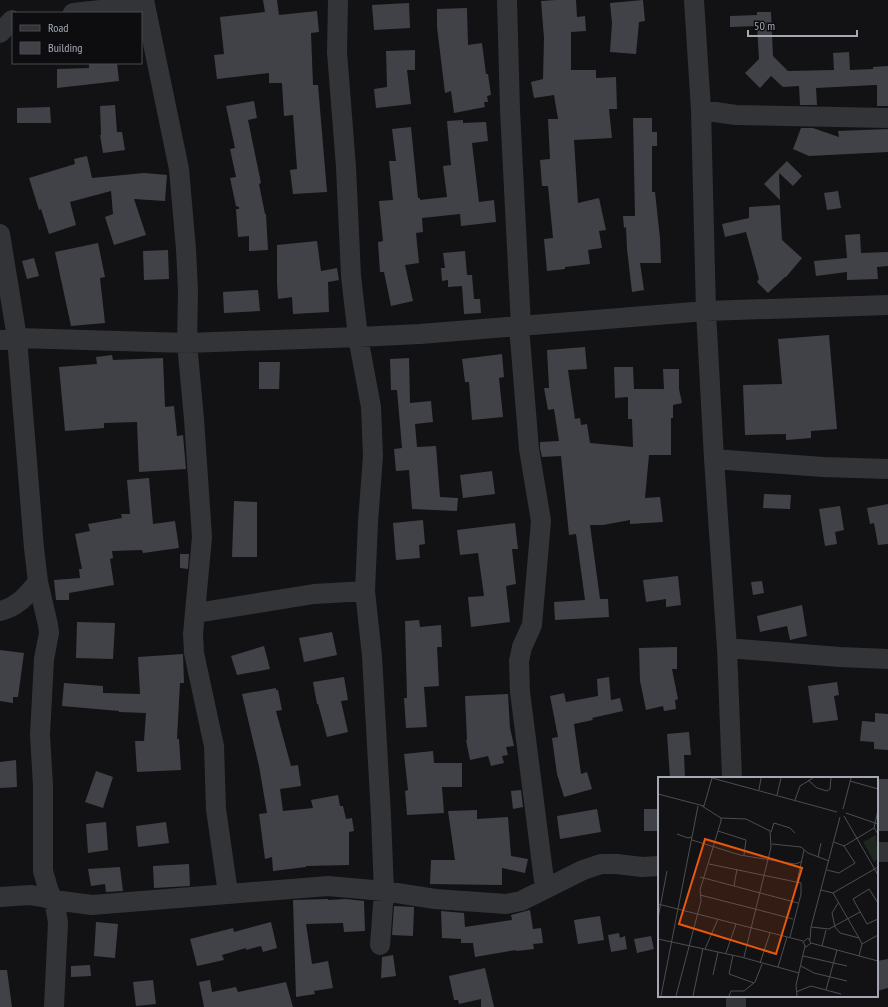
<svg xmlns="http://www.w3.org/2000/svg" width="888" height="1007" font-family="'PT Sans Narrow',sans-serif">
<style>
.building{fill:#414247}
.lines{fill:none;stroke-linecap:round;stroke-linejoin:round}
.minor{stroke:#333438;stroke-width:20}
.inset-road{fill:none;stroke:#4c4e54;stroke-width:1}
.view{fill:#e8590c;fill-opacity:0.15;stroke:#e8590c;stroke-width:2}
.inset-edge{fill:none;stroke:#a4a9b3;stroke-width:2}
</style>
<rect width="100%" height="100%" fill="#121214"/>
<path class="building" d="M 263,0 L 277,0 L 279,15 L 317,11 L 319,32 L 311,33 L 313,85 L 318,85 L 327,192 L 293,194 L 290,170 L 297,169 L 293,115 L 284,116 L 282,83 L 269,83 L 269,73 L 217,79 L 214,55 L 224,54 L 220,17 L 265,12 Z
M 556,0 L 576,0 L 577,17 L 585,16 L 586,31 L 571,32 L 571,70 L 596,70 L 596,78 L 616,77 L 617,109 L 609,109 L 612,138 L 574,140 L 578,203 L 599,198 L 606,230 L 599,231 L 602,248 L 588,250 L 590,264 L 565,267 L 565,269 L 547,271 L 544,239 L 553,238 L 548,186 L 542,186 L 540,160 L 550,159 L 548,119 L 558,119 L 554,95 L 534,98 L 531,82 L 543,79 L 544,38 L 541,1 Z
M 643,0 L 645,21 L 639,22 L 636,54 L 610,52 L 612,23 L 610,3 Z
M 409,3 L 410,28 L 374,30 L 372,5 Z
M 467,8 L 468,45 L 482,43 L 486,74 L 488,74 L 491,95 L 487,96 L 488,102 L 484,102 L 485,107 L 454,113 L 451,91 L 445,93 L 437,27 L 437,9 Z
M 757,12 L 771,12 L 773,56 L 788,71 L 834,70 L 833,53 L 849,52 L 850,70 L 873,69 L 873,67 L 888,66 L 888,106 L 877,106 L 877,85 L 875,85 L 816,88 L 817,105 L 800,105 L 799,86 L 783,87 L 771,76 L 760,88 L 745,73 L 759,59 L 757,26 L 730,27 L 730,16 L 757,15 Z
M 415,50 L 415,70 L 407,70 L 411,104 L 376,108 L 374,89 L 387,87 L 386,51 Z
M 89,63 L 117,63 L 119,81 L 57,88 L 57,69 L 89,68 Z
M 254,101 L 257,118 L 248,120 L 261,183 L 259,184 L 265,214 L 266,214 L 268,250 L 249,251 L 249,236 L 238,237 L 236,209 L 239,209 L 239,207 L 236,206 L 230,178 L 236,177 L 230,149 L 235,148 L 226,106 Z
M 115,105 L 117,132 L 122,132 L 125,150 L 103,153 L 100,135 L 101,135 L 100,106 Z
M 50,107 L 51,123 L 17,123 L 17,108 Z
M 633,118 L 652,118 L 652,132 L 657,132 L 657,146 L 652,146 L 652,192 L 655,192 L 660,238 L 661,263 L 640,263 L 644,290 L 632,292 L 627,249 L 626,227 L 624,228 L 623,216 L 635,216 Z
M 463,120 L 463,123 L 486,122 L 488,141 L 472,143 L 479,202 L 494,200 L 496,222 L 461,226 L 460,214 L 422,218 L 423,232 L 416,233 L 419,263 L 405,265 L 413,301 L 391,306 L 384,272 L 380,272 L 378,242 L 383,241 L 379,201 L 393,200 L 389,161 L 396,161 L 392,129 L 411,127 L 418,198 L 420,198 L 420,200 L 447,197 L 443,166 L 451,165 L 447,121 Z
M 801,128 L 813,128 L 839,137 L 838,131 L 888,129 L 888,152 L 809,156 L 793,149 Z
M 87,156 L 92,178 L 144,173 L 167,175 L 165,201 L 134,199 L 146,235 L 114,245 L 105,217 L 113,214 L 111,191 L 70,202 L 76,225 L 49,234 L 41,209 L 39,210 L 29,178 L 75,164 L 74,159 Z
M 787,161 L 802,176 L 793,186 L 779,173 L 780,200 L 764,184 Z
M 838,191 L 841,208 L 827,210 L 824,193 Z
M 780,205 L 782,240 L 802,258 L 786,277 L 785,277 L 768,293 L 757,282 L 759,279 L 746,232 L 725,237 L 722,224 L 749,218 L 749,207 Z
M 860,234 L 861,253 L 888,252 L 888,266 L 877,267 L 878,279 L 847,280 L 847,272 L 816,276 L 814,261 L 847,258 L 845,235 Z
M 317,241 L 321,271 L 337,268 L 339,280 L 328,282 L 329,312 L 293,314 L 292,297 L 278,299 L 277,283 L 277,245 Z
M 98,243 L 105,277 L 100,278 L 105,323 L 71,326 L 55,252 Z
M 168,250 L 169,279 L 144,280 L 143,251 Z
M 465,251 L 467,275 L 472,275 L 474,299 L 480,299 L 481,313 L 464,314 L 462,286 L 448,287 L 448,280 L 442,281 L 441,268 L 445,268 L 443,253 Z
M 34,258 L 39,276 L 27,279 L 22,261 Z
M 258,290 L 260,311 L 224,313 L 223,292 Z
M 829,335 L 837,429 L 811,431 L 811,438 L 786,440 L 786,434 L 745,435 L 743,385 L 782,384 L 778,339 Z
M 585,347 L 587,369 L 568,370 L 575,419 L 580,418 L 581,425 L 587,424 L 590,443 L 633,447 L 632,419 L 628,419 L 628,397 L 615,398 L 614,367 L 633,367 L 634,389 L 664,389 L 663,369 L 679,369 L 679,389 L 682,403 L 673,405 L 673,418 L 671,418 L 671,455 L 649,455 L 645,498 L 660,497 L 663,522 L 630,524 L 630,520 L 603,525 L 590,525 L 600,599 L 608,599 L 609,617 L 555,620 L 554,602 L 585,600 L 576,534 L 569,535 L 561,456 L 542,457 L 540,448 L 540,442 L 559,441 L 554,409 L 548,410 L 544,388 L 549,388 L 547,350 Z
M 502,354 L 504,377 L 499,378 L 503,417 L 472,420 L 469,382 L 465,382 L 462,359 Z
M 112,355 L 113,360 L 163,358 L 165,407 L 174,406 L 177,436 L 183,435 L 186,469 L 139,472 L 137,422 L 104,423 L 104,428 L 65,431 L 59,367 L 97,364 L 96,357 Z
M 409,358 L 410,403 L 431,401 L 433,422 L 415,424 L 417,447 L 436,446 L 440,497 L 458,498 L 457,511 L 412,509 L 409,470 L 396,471 L 394,449 L 402,448 L 397,390 L 391,390 L 390,359 Z
M 259,362 L 280,362 L 279,389 L 259,389 Z
M 492,471 L 495,494 L 463,498 L 460,475 Z
M 149,478 L 153,524 L 175,521 L 179,548 L 143,553 L 142,550 L 112,551 L 113,558 L 110,559 L 114,585 L 69,593 L 69,600 L 56,600 L 54,580 L 80,578 L 79,569 L 82,569 L 75,534 L 90,531 L 88,524 L 122,518 L 121,514 L 130,514 L 127,480 Z
M 764,494 L 791,495 L 790,509 L 763,508 Z
M 234,501 L 257,502 L 257,557 L 232,557 Z
M 888,504 L 888,544 L 878,545 L 874,523 L 870,524 L 867,508 Z
M 840,506 L 844,530 L 835,532 L 837,544 L 825,546 L 819,509 Z
M 423,520 L 425,544 L 419,545 L 420,558 L 396,560 L 393,523 Z
M 515,523 L 518,549 L 512,549 L 516,584 L 506,586 L 510,622 L 471,627 L 468,597 L 484,596 L 478,553 L 460,555 L 457,530 Z
M 180,554 L 189,554 L 188,569 L 180,568 Z
M 678,576 L 681,605 L 666,607 L 666,599 L 646,602 L 643,580 Z
M 762,581 L 764,593 L 753,595 L 751,582 Z
M 802,605 L 807,636 L 790,640 L 787,626 L 760,632 L 757,616 Z
M 419,620 L 420,627 L 441,625 L 442,647 L 437,647 L 439,686 L 424,687 L 427,727 L 406,728 L 404,698 L 407,698 L 405,621 Z
M 77,622 L 115,623 L 113,659 L 76,658 Z
M 332,632 L 337,655 L 304,662 L 299,638 Z
M 264,646 L 270,669 L 237,675 L 231,656 Z
M 677,647 L 677,669 L 672,669 L 678,699 L 675,700 L 676,709 L 664,711 L 663,706 L 646,710 L 640,681 L 639,648 Z
M 0,650 L 24,653 L 18,697 L 13,697 L 13,703 L 0,701 Z
M 183,654 L 184,683 L 180,683 L 177,739 L 179,739 L 181,770 L 137,772 L 135,741 L 144,741 L 146,713 L 119,712 L 119,711 L 62,706 L 64,683 L 103,686 L 103,693 L 140,694 L 138,657 Z
M 344,677 L 348,700 L 341,701 L 348,732 L 327,737 L 318,704 L 317,704 L 313,682 Z
M 609,677 L 611,700 L 620,698 L 623,711 L 592,718 L 593,720 L 574,724 L 581,774 L 587,772 L 592,789 L 564,797 L 557,774 L 552,738 L 558,737 L 550,696 L 564,693 L 566,702 L 598,696 L 597,679 Z
M 837,682 L 839,695 L 834,696 L 838,720 L 813,723 L 808,686 Z
M 276,688 L 276,690 L 278,690 L 282,710 L 276,711 L 291,766 L 298,765 L 301,786 L 280,789 L 283,811 L 313,808 L 311,800 L 338,795 L 340,806 L 343,806 L 346,819 L 352,818 L 354,831 L 349,832 L 349,865 L 306,866 L 306,867 L 273,871 L 272,857 L 265,859 L 259,814 L 267,813 L 259,766 L 242,694 Z
M 508,694 L 510,728 L 514,746 L 506,747 L 508,755 L 502,756 L 504,763 L 491,766 L 488,756 L 470,760 L 466,740 L 467,740 L 465,696 Z
M 875,713 L 888,714 L 888,750 L 874,749 L 874,742 L 860,741 L 862,721 L 875,722 Z
M 689,732 L 691,755 L 684,755 L 685,778 L 670,778 L 667,734 Z
M 433,751 L 434,763 L 462,763 L 462,787 L 442,787 L 444,813 L 407,815 L 405,791 L 408,790 L 404,754 Z
M 16,760 L 17,787 L 0,788 L 0,762 Z
M 96,771 L 113,777 L 103,808 L 85,802 Z
M 877,779 L 888,779 L 888,831 L 877,831 Z
M 521,790 L 523,807 L 513,809 L 511,791 Z
M 597,809 L 601,832 L 560,839 L 557,816 Z
M 644,809 L 659,809 L 659,831 L 644,831 Z
M 477,810 L 477,819 L 508,817 L 511,856 L 528,859 L 525,873 L 502,868 L 502,885 L 430,884 L 431,860 L 455,860 L 448,811 Z
M 106,822 L 108,850 L 88,853 L 86,824 Z
M 166,822 L 169,843 L 138,847 L 136,826 Z
M 189,864 L 190,886 L 154,888 L 153,866 Z
M 120,867 L 123,891 L 106,892 L 105,884 L 91,886 L 88,869 Z
M 328,899 L 328,900 L 346,899 L 364,901 L 365,931 L 344,932 L 343,923 L 306,924 L 312,964 L 328,961 L 333,988 L 314,991 L 315,994 L 296,997 L 293,900 Z
M 394,906 L 414,907 L 413,936 L 392,935 Z
M 530,910 L 533,929 L 541,928 L 543,943 L 533,944 L 534,949 L 516,951 L 516,950 L 475,957 L 473,943 L 461,943 L 461,939 L 442,938 L 441,911 L 464,913 L 465,927 L 512,920 L 511,915 Z
M 600,916 L 604,940 L 578,944 L 574,920 Z
M 96,922 L 118,924 L 115,958 L 94,956 Z
M 271,922 L 277,948 L 263,952 L 261,946 L 246,950 L 246,948 L 222,955 L 224,960 L 197,966 L 190,939 L 233,928 L 234,932 Z
M 619,933 L 620,938 L 625,936 L 627,949 L 611,952 L 608,935 Z
M 651,936 L 654,949 L 637,953 L 634,939 Z
M 393,955 L 396,976 L 381,978 L 382,957 Z
M 888,959 L 888,988 L 877,991 L 877,961 Z
M 90,965 L 91,976 L 71,977 L 71,966 Z
M 485,968 L 494,1007 L 481,1007 L 481,999 L 459,1004 L 458,1000 L 454,1000 L 449,976 Z
M 0,970 L 7,970 L 12,1007 L 0,1007 Z
M 153,980 L 156,1004 L 136,1006 L 133,982 Z
M 210,980 L 212,992 L 236,987 L 238,992 L 286,982 L 293,1007 L 204,1007 L 199,982 Z"/>
<g class="lines">
<path class="minor" d="M 144,0 L 179,169 L 186,249 L 188,291 L 187,343 L 194,419 L 202,537 L 193,634 L 194,653 L 214,746 L 216,809 L 228,893
M 338,0 L 337,52 L 346,167 L 351,276 L 358,337 L 371,407 L 373,456 L 368,522 L 365,591 L 372,656 L 381,816 L 384,891 L 380,945
M 507,0 L 510,110 L 521,326
M 694,0 L 701,110 L 706,311 L 714,459 L 727,648 L 732,778
M 73,13 L 145,5
M 0,33 L 12,20
M 701,110 L 736,115 L 888,118
M 0,234 L 17,338 L 34,548 L 38,582 L 48,625 L 49,633 L 44,659 L 40,735 L 43,786 L 43,871 L 49,892 L 54,900 L 58,922 L 54,1007
M 519,326 L 529,449 L 541,521 L 532,625 L 522,647 L 519,661 L 520,692 L 545,888
M 0,340 L 17,338 L 187,343 L 358,337 L 420,334 L 706,311 L 888,305
M 714,459 L 823,467 L 888,469
M 0,611 C 18,607 27,595 38,582
M 196,613 L 314,594 L 365,591
M 727,648 L 840,657 L 888,659
M 877,852 L 888,852
M 0,897 L 30,895 L 43,897 L 54,900 L 92,905 L 328,886 L 384,891 L 435,899 L 506,904 L 521,901 L 583,870 L 601,864 L 617,864 L 642,867 L 659,866
M 736,996 L 736,1007"/>
</g>
<g transform="translate(658 777)">
<rect width="220" height="220" fill="#121214"/>
<path d="M 218,58 L 220,82 L 216,85 L 205,65 Z" fill="#1f261f"/>
<path class="inset-road" d="M 54,1 L 179,35M 150,3 L 159,11 L 169,14 L 172,12 L 173,1M 192,4 L 220,12M 101,13 L 103,1M 0,17 L 46,29 L 54,1M 119,18 L 123,1M 137,23 L 142,9 L 155,1M 185,32 L 193,1M 220,33 L 216,51 L 220,57M 188,36 L 220,47M 186,39 L 220,98M 63,41 L 88,42 L 112,54 L 113,70 L 86,180M 60,54 L 88,63 L 86,78M 113,55 L 116,46 L 132,51 L 137,56M 19,57 L 30,61 L 34,60M 34,63 L 82,78 L 137,87 L 143,85M 114,67 L 143,70 L 150,76 L 171,84M 186,69 L 216,51M 160,80 L 163,66M 51,87 L 143,106 L 143,117 L 132,160M 169,93 L 181,96 L 197,86 L 186,69 L 176,65M 42,100 L 140,126M 139,105 L 146,73M 76,109 L 79,92M 163,113 L 175,116 L 201,161 L 204,167 L 201,179M 175,116 L 220,90M 42,118 L 97,132M 180,126 L 174,136 L 177,150 L 182,156 L 201,161M 220,126 L 211,112 L 195,122 L 209,147 L 220,142M 0,127 L 145,164M 97,132 L 135,142M 0,141 L 9,94M 153,150 L 171,152 L 202,135M 0,162 L 83,180 L 141,196M 152,163 L 153,150 L 182,40M 153,166 L 148,170 L 145,165 L 150,161 L 153,166 L 220,184M 204,167 L 220,158M 164,169 L 168,153M 47,172 L 60,142M 68,176 L 78,147M 75,178 L 71,197 L 96,206M 145,179 L 189,189M 102,186 L 112,156M 143,189 L 156,196 L 189,204M 120,190 L 129,160M 55,198 L 60,175M 168,213 L 179,173M 138,215 L 153,209 L 183,217M 3,219 L 40,29M 18,219 L 43,124 L 42,113 L 63,44 L 63,41 L 44,29M 35,219 L 45,171M 71,219 L 73,214 L 86,214 L 97,205 L 104,187M 139,219 L 138,208 L 147,169"/>
<path class="view" d="M 47,62 L 144,91 L 118,177 L 21,147 Z"/>
<rect width="220" height="220" class="inset-edge"/>
</g>
<rect x="12" y="12" width="130" height="52" fill="#0d0d0f" stroke="#494b51"/>
<rect x="20" y="25" width="20" height="6" fill="#333438" stroke="#494b51"/>
<text x="48" y="32" font-size="12" fill="#a4a9b3">Road</text>
<rect x="20" y="42" width="20" height="12" fill="#414247" stroke="#494b51"/>
<text x="48" y="52" font-size="12" fill="#a4a9b3">Building</text>
<path d="M748 30v6h109v-6" fill="none" stroke="#a4a9b3" stroke-width="2"/>
<text x="754" y="30" font-size="12" fill="#a4a9b3" stroke="#0d0d0f" stroke-width="3" paint-order="stroke">50 m</text>
</svg>
